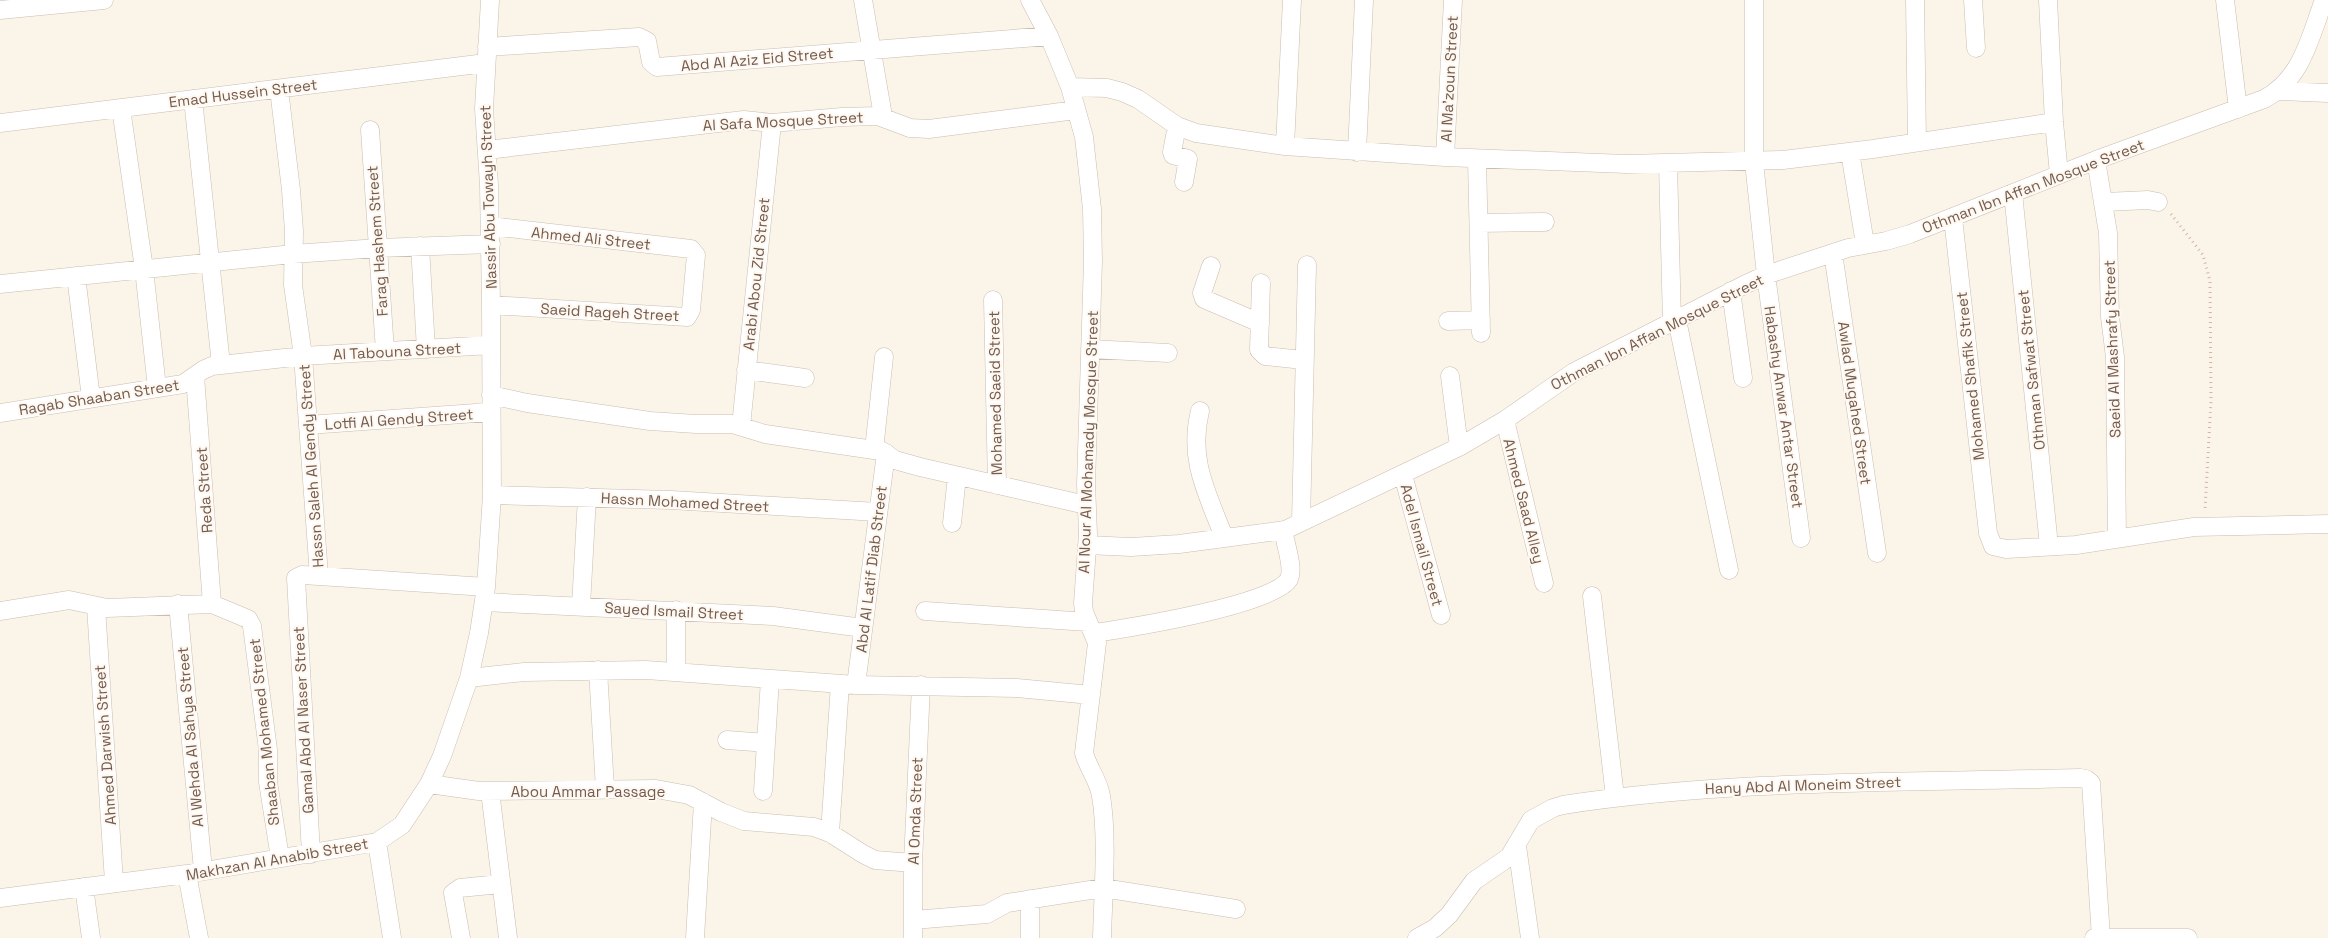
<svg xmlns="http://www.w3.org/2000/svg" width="2328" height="938" font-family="'Space Grotesk',sans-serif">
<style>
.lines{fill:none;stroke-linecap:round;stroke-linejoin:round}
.minor-casing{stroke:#ccbcb0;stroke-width:19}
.path{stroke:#d3b6a6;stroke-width:3;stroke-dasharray:1 4;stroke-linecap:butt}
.minor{stroke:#fff;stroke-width:18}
.labels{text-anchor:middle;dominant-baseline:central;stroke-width:4;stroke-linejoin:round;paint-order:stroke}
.street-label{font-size:15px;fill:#735b4f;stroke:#fef8f0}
</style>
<rect width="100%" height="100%" fill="#fbf4e9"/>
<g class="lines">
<defs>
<path id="minor" d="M 863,0 L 883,116
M 1030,0 L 1049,36 L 1070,87 L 1084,137 L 1092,209 L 1093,261 L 1086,484 L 1088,534 L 1083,603 L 1084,612 L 1097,643 L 1084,753 C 1088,768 1099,781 1101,796 C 1108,837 1103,895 1102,938
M 1754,0 L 1754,162 L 1766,275 L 1801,538
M 1915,0 L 1917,142
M 1973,0 L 1976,48
M 2048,0 L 2054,122 L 2059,174
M 2225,0 L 2238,109
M 0,10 L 104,0
M 487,47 L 639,37 L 647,41 L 651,62 L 657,67 L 1049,36
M 1070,87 L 1107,88 L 1122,92 L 1138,99 L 1177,126 L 1196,133 L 1285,146 L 1445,157 L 1626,164 L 1783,160 L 1873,149 L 2054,122
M 279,89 L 291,190 L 294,231 L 293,285 L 303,356 L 319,576
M 2278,91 L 2328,93
M 193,99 L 221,365
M 121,108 L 144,269 L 157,388
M 0,123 L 486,63
M 1177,126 L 1172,152 L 1173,155 L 1188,159 L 1184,182
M 370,130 L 385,351
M 1285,146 L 1292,0
M 487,150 L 744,120 L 772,123 L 842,117 L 878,116 L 910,128 L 929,129 L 1076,110
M 1357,152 L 1364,0
M 1850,152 L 1865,244
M 1445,157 L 1453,0
M 1477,159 L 1481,333
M 2096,160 L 2108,233 L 2110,317 L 2115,357 L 2117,539
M 1668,164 L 1672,323
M 2013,193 L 2049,546
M 2105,202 L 2148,200 L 2158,202
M 1953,218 L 1988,533 L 1993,546 L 2006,549 L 2076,545 L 2194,527 L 2328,524
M 1479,223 L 1545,222
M 490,226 L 691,249 L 696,255 L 691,310 L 687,317 L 491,305
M 420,246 L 426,349
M 1833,253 L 1877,553
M 1211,266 L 1202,293 L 1204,299 L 1260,323
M 76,276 L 91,398
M 1261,283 L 1259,350 L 1265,356 L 1303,360
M 0,284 L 293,254 L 378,248 L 491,244
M 1731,291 L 1743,378
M 993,300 L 997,485
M 1677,320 L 1729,570
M 1448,321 L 1481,320
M 1090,349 L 1168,353
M 746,370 L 805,378
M 195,376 L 212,604
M 1450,376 L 1459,447
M 491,395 L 527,403 L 650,421 L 696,424 L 732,424 L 765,434 L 874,450 L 882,451 L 895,460 L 920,467 L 1086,505
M 1200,411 C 1188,459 1207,493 1224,537
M 0,413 L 183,384 L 203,370 L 212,366 L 303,356 L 491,345
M 1505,420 L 1544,583
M 308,425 L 490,412
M 741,426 L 772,123
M 874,450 L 884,357
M 1403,475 L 1441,615
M 492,495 L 671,500 L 878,512
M 1301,522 L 1307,265
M 952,523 L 957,476
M 1087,545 L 1131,547 L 1179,544 L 1285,530 L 1459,447 L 1505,420 L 1574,372 L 1746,284 L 1766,275 L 1848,248 L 1886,241 L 1910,234 L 2096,160 L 2264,99 C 2302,79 2310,37 2324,0
M 1592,596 L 1615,797
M 484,602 L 773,616 L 863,628
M 178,604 L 203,870
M 581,606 L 587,497
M 96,607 L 114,882
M 0,611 L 69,600 L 107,608 L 212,604 L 248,619 L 252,626 L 268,750 L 268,782 L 280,858
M 925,611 L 1088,622
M 1095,633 C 1127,628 1275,605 1289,579 C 1294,568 1286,547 1284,534 L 1285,530
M 598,670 L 605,789
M 676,672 L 676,610
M 469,678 L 524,672 L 646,670 L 856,685 L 1017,688 L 1091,695
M 856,685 L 886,453
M 727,740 L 766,743
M 429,784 L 479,791 L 656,789 L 689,795 L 721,812 L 744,821 L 814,827 L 830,833 L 863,854 L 875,860 L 913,863
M 490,791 L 508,938
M 763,791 L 770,679
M 830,833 L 840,684
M 377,842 L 392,938
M 1517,846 L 1530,938
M 311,854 L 296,578 L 302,575 L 319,576 L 486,587
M 187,874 L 199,938
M 84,887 L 91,938
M 0,898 L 187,874 L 377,842 L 402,825 L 429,784 L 442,756 L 469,678 L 479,633 L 486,587 L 492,495 L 491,305 L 489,185 L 484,109 L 490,0
M 1030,899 L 1030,938
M 913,920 L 987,914 L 1007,903 L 1103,888 L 1236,909
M 461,938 L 453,893 L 460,888 L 500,884
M 695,938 L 703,802
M 913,938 L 913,863 L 921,685
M 1417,938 L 1435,928 L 1449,915 L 1474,881 L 1509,857 L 1531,820 L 1553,808 L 1563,805 C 1733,779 1907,783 2080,778 L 2086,779 L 2091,783 L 2101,938
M 2094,938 L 2188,938"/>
</defs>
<use href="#minor" class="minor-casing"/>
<path class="path" d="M 2171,214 L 2203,255 L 2210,281 L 2211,401 L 2205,510"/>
<use href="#minor" class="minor"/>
</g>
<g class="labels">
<g class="street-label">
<text transform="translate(757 59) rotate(-5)">Abd Al Aziz Eid Street</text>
<text transform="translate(1449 79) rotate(-87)">Al Ma'zoun Street</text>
<text transform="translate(243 93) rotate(-7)">Emad Hussein Street</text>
<text transform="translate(783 121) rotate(-3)">Al Safa Mosque Street</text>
<text transform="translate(2033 186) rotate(-21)">Othman Ibn Affan Mosque Street</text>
<text transform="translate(488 197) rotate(-92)">Nassir Abu Towayh Street</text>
<text transform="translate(591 238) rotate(6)">Ahmed Ali Street</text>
<text transform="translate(377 241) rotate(-94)">Farag Hashem Street</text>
<text transform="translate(756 274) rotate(-84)">Arabi Abou Zid Street</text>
<text transform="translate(610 312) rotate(3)">Saeid Rageh Street</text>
<text transform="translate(1657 332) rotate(-27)">Othman Ibn Affan Mosque Street</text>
<text transform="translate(2112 349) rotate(-92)">Saeid Al Mashrafy Street</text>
<text transform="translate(397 351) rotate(-3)">Al Tabouna Street</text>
<text transform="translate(2031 370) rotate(-96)">Othman Safwat Street</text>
<text transform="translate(1970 376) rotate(-96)">Mohamed Shafik Street</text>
<text transform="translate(995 393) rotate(-91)">Mohamed Saeid Street</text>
<text transform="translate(99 397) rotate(-9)">Ragab Shaaban Street</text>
<text transform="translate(1855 403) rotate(82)">Awlad Mugahed Street</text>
<text transform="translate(1784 407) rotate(82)">Habashy Anwar Antar Street</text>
<text transform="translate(399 419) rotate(-4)">Lotfi Al Gendy Street</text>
<text transform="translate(1088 442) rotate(-88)">Al Nour Al Mohamady Mosque Street</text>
<text transform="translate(311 466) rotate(-94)">Hassn Saleh Al Gendy Street</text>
<text transform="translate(204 490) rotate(-94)">Reda Street</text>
<text transform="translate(1524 501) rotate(76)">Ahmed Saad Alley</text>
<text transform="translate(685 502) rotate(3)">Hassn Mohamed Street</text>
<text transform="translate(1422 545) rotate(75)">Adel Ismail Street</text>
<text transform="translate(871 569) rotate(-83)">Abd Al Latif Diab Street</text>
<text transform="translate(674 611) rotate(3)">Sayed Ismail Street</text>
<text transform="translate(303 720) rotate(-93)">Gamal Abd Al Naser Street</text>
<text transform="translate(264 732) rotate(-96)">Shaaban Mohamed Street</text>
<text transform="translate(190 737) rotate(-95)">Al Wehda Al Sahya Street</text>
<text transform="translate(105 745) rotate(-94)">Ahmed Darwish Street</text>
<text transform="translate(1803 785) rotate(-2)">Hany Abd Al Moneim Street</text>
<text x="588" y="791">Abou Ammar Passage</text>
<text transform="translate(915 811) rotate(-88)">Al Omda Street</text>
<text transform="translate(277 859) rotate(-10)">Makhzan Al Anabib Street</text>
</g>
</g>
</svg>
